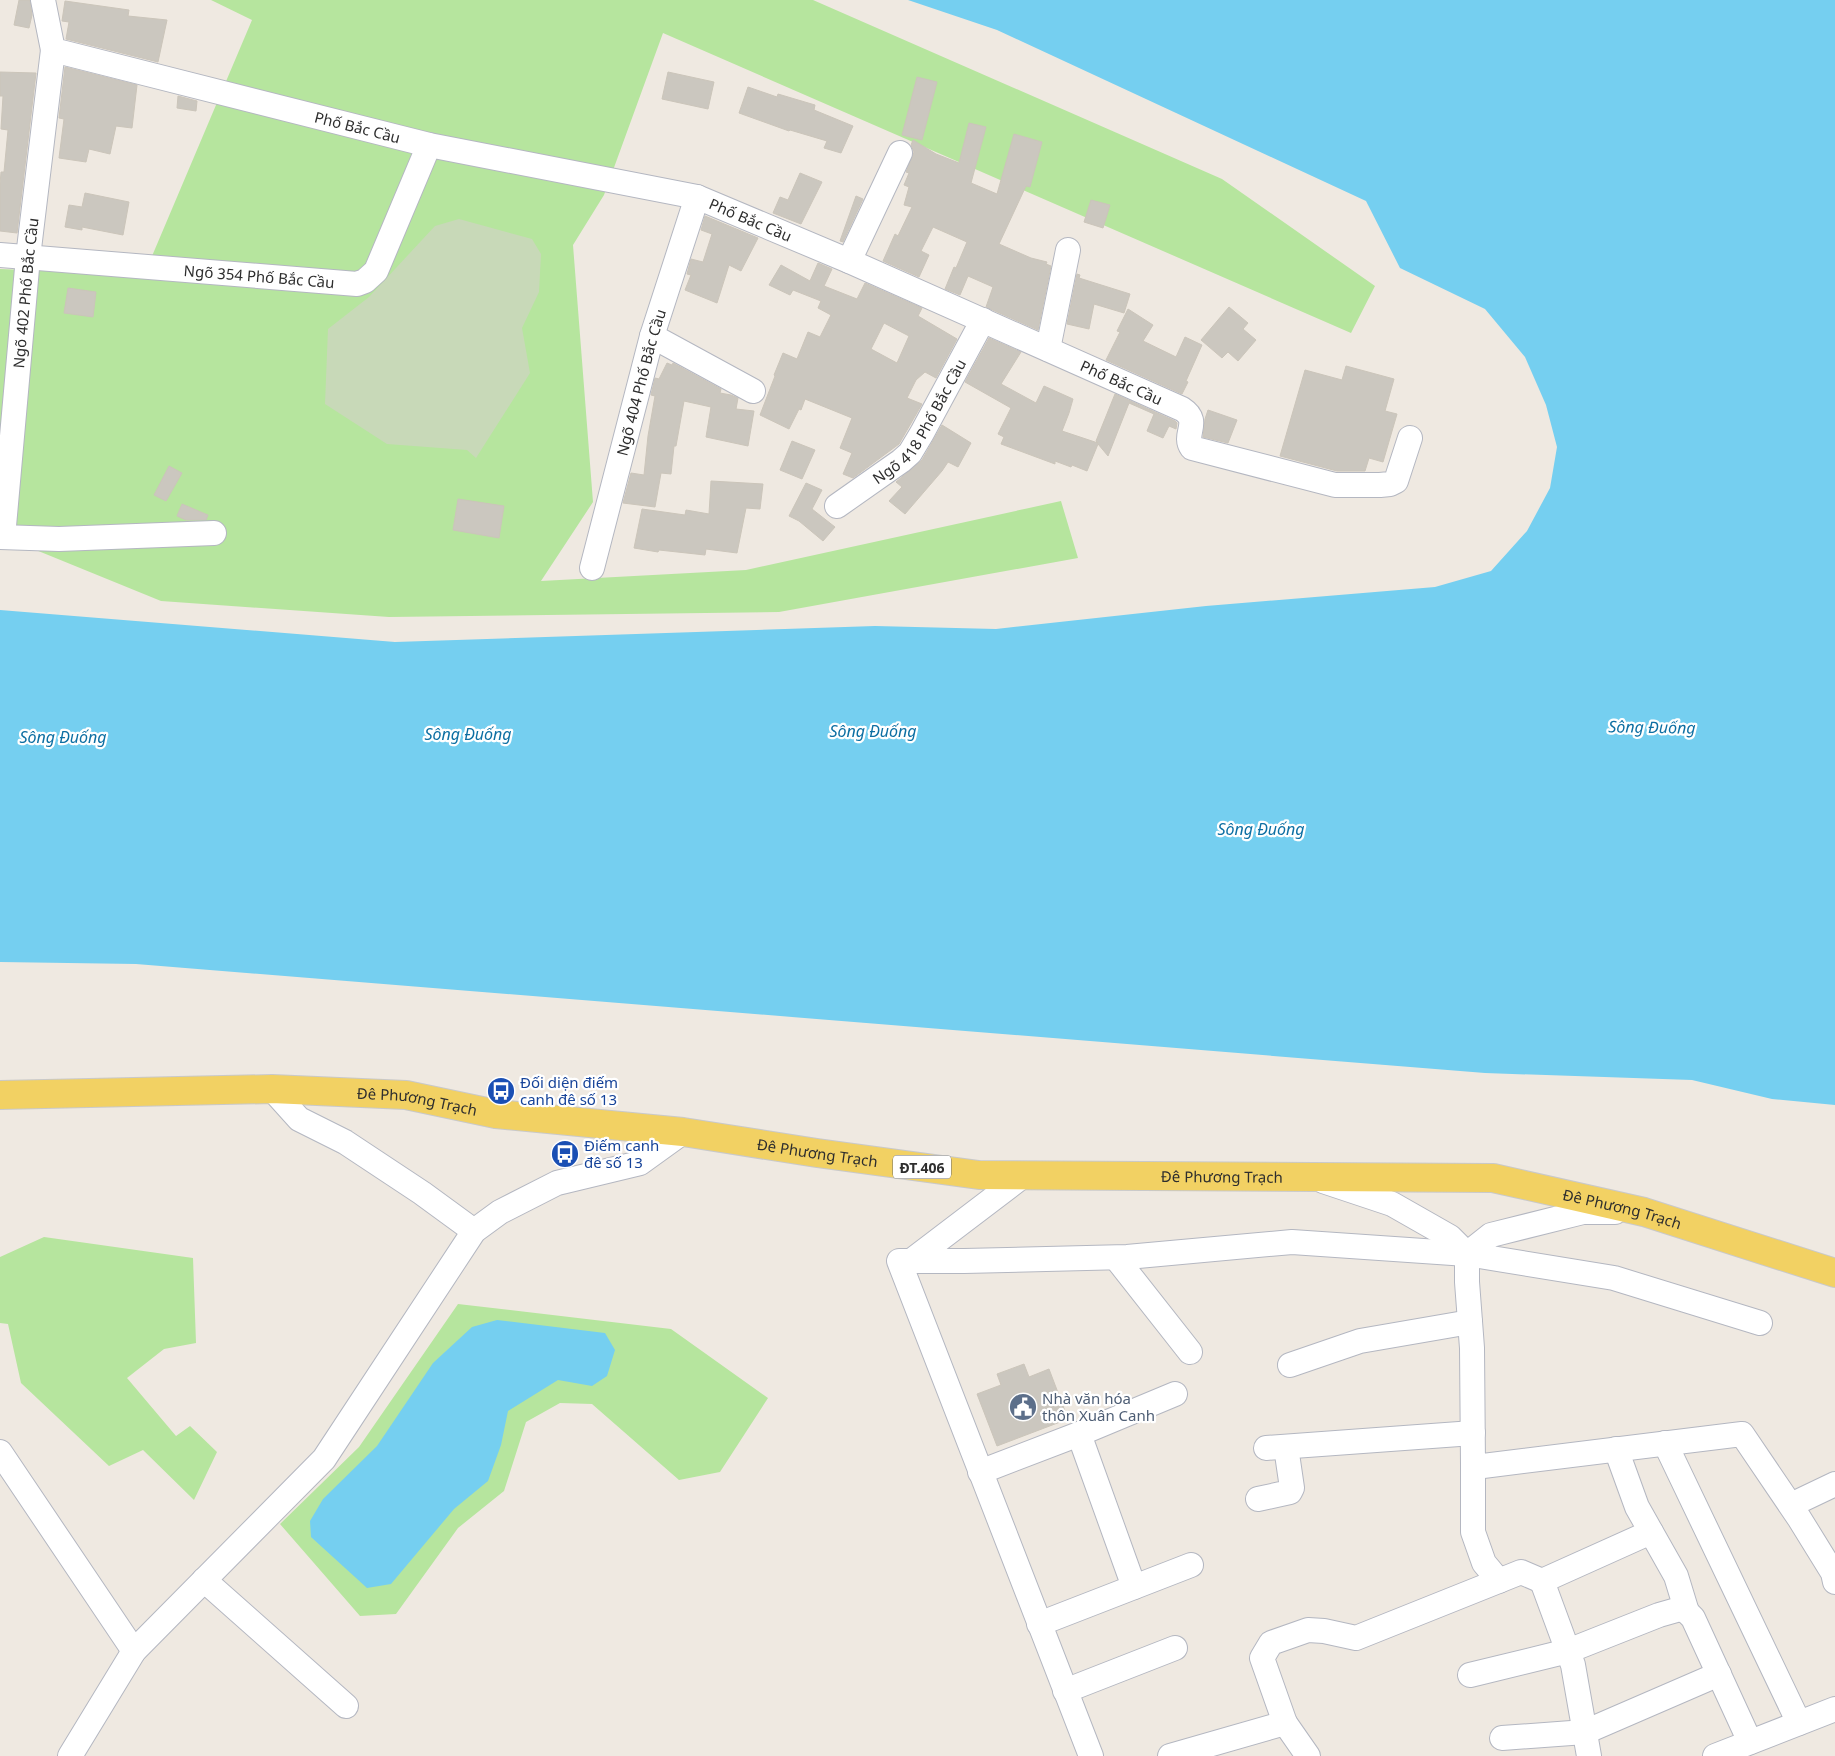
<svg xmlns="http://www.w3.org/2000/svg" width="1835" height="1756" font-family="'Noto Sans',sans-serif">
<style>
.green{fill:#b6e59e}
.cemetery{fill:#c8d9b8}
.water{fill:#75cff0}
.building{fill:#cbc7bf;stroke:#cbc5ba;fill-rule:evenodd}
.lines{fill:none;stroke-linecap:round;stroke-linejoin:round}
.minor-casing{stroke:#b4b7c1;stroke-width:26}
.major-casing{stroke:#c9c9c9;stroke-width:30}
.minor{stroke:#fff;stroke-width:24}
.major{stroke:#f2d163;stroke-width:28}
.labels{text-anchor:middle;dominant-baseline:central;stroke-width:4.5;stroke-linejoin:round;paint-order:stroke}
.shield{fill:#fff;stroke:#6d6d6d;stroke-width:1}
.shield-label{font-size:14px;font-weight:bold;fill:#2e2e2e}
.street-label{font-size:15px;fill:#2e2e2e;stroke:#fff}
.transit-label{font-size:15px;fill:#164399;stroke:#fff;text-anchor:start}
.service-label{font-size:15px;fill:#4e5e75;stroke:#fff;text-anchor:start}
.water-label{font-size:16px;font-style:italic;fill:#0d6fa3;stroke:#fff}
</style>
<rect width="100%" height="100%" fill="#efe9e1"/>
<path class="green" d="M 211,0 L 813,0 L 1222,179 L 1375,286 L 1351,333 L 663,33 L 604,195 L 573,245 L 593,502 L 541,581 L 746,570 L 1061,501 L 1078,558 L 779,612 L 389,617 L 161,601 L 4,537 L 0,537 L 0,269 L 144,275 L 252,20 Z
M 44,1237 L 193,1258 L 196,1343 L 164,1349 L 127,1378 L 176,1436 L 190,1426 L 217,1452 L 194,1500 L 143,1450 L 109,1466 L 21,1383 L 8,1324 L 0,1323 L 0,1257 Z
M 458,1304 L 671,1329 L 768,1398 L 720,1472 L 679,1480 L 592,1404 L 560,1403 L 526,1422 L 504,1491 L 458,1528 L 396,1614 L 360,1616 L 280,1524 L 359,1447 Z"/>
<path class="cemetery" d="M 459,219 L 532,239 L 541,254 L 539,292 L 522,328 L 530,373 L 476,458 L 467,450 L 387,444 L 325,404 L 328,329 L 369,297 L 435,226 Z"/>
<path class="water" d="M 908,0 L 1835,0 L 1835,1105 L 1772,1099 L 1692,1080 L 1485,1073 L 136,964 L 0,962 L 0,610 L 395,642 L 875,626 L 996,629 L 1206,606 L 1435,587 L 1491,571 L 1527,531 L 1550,488 L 1557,447 L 1546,405 L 1525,357 L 1485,309 L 1400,268 L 1366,201 L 997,30 Z
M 497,1320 L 605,1333 L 615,1350 L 607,1376 L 592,1386 L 558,1380 L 508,1411 L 501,1445 L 488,1481 L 454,1509 L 391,1584 L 367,1588 L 311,1537 L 310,1521 L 323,1499 L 377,1446 L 433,1363 L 472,1327 Z"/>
<path class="building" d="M 19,0 L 30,0 L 32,15 L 29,28 L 14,25 Z
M 65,1 L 129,10 L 128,16 L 167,20 L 158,62 L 66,39 L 69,22 L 62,21 Z
M 65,67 L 137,85 L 132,128 L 116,126 L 110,154 L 89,149 L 86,162 L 59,158 L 64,119 L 59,118 Z
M 0,72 L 36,73 L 17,233 L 0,231 L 0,184 L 1,172 L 4,172 L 8,130 L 1,129 L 3,96 L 0,96 Z
M 668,72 L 714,82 L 708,109 L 662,99 Z
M 917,77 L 937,82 L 922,140 L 902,135 Z
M 748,87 L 777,97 L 778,94 L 815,105 L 814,110 L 853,126 L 841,153 L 824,148 L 827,141 L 790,130 L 789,131 L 739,113 Z
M 178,96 L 197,101 L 196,111 L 177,108 Z
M 969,123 L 986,127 L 971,183 L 997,194 L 1014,134 L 1042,142 L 1030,187 L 1026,186 L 999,244 L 1031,258 L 1047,262 L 1046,264 L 1051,266 L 1038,330 L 986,307 L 993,287 L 968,276 L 960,295 L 945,289 L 954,267 L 956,268 L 967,242 L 933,227 L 921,251 L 929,255 L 919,277 L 883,261 L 895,234 L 898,236 L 912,207 L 904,205 L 909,187 L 904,185 L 909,173 L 906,172 L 914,152 L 911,145 L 913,140 L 936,154 L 959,163 Z
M 800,173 L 822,182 L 801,224 L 773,213 L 780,197 L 788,200 Z
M 85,193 L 129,202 L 123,235 L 82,227 L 82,230 L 65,227 L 69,205 L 82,207 Z
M 856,196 L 863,199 L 843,242 L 840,241 Z
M 1091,200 L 1110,205 L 1103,228 L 1084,222 Z
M 705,216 L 758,238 L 741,271 L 729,265 L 717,303 L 685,290 L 691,275 L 687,274 L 691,259 L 703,262 L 712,234 L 701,230 Z
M 818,263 L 832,269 L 824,286 L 857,299 L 865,283 L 922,308 L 918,316 L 957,339 L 936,378 L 925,372 L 916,380 L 907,398 L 922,404 L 899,444 L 853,478 L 843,474 L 852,453 L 840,448 L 852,418 L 805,399 L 801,410 L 799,409 L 789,429 L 760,415 L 775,376 L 774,375 L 783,353 L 797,359 L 808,332 L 820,337 L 831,315 L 818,308 L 821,301 L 793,290 L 790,295 L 769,285 L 781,265 L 810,281 ZM 884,323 L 909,336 L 897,363 L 871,349 Z
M 1077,274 L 1080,275 L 1079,278 L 1130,294 L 1124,313 L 1094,304 L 1089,329 L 1067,324 Z
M 68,288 L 96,292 L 93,317 L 64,313 Z
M 1229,307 L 1248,323 L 1243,329 L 1256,340 L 1238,361 L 1228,352 L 1222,358 L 1201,340 Z
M 1128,309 L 1153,325 L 1143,341 L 1176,357 L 1185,337 L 1202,345 L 1186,381 L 1188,382 L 1182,394 L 1106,360 L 1120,332 L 1117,331 Z
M 989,338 L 1021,352 L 1001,384 L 1036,403 L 1044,386 L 1073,399 L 1069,413 L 1062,431 L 1098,443 L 1096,441 L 1115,394 L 1175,421 L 1177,423 L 1176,429 L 1169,426 L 1163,438 L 1147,431 L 1154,414 L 1129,403 L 1108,456 L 1098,444 L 1087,471 L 1072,465 L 1071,467 L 1055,461 L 1055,464 L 1001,444 L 1004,437 L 998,434 L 1011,408 L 965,382 Z
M 667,363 L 672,365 L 673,363 L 721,389 L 720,393 L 731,395 L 738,398 L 736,409 L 754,411 L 748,446 L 706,437 L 711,407 L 684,401 L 676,446 L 674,446 L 671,474 L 661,473 L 655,507 L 623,503 L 631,473 L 644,475 L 648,436 L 655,396 L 651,395 L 655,378 L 659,379 Z
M 1346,366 L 1394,379 L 1385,411 L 1397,414 L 1383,462 L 1369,458 L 1365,471 L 1337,471 L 1280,456 L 1305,370 L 1342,380 Z
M 1208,410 L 1237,420 L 1228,443 L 1203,437 L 1205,419 Z
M 942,425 L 971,443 L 958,467 L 948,462 L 942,471 L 905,514 L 889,501 L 902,487 L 896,482 L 922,460 Z
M 792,441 L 815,450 L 802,479 L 780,470 Z
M 169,466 L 182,473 L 166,501 L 154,495 Z
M 711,481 L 763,484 L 760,509 L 746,508 L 737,553 L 706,549 L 705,555 L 659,550 L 658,552 L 634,548 L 642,509 L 685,515 L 686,510 L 709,514 Z
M 806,483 L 822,490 L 812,509 L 835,527 L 823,541 L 799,521 L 789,516 Z
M 458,499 L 504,506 L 499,538 L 453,530 Z
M 182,504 L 208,515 L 206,520 L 186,520 L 177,516 Z
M 1024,1364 L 1029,1377 L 1049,1369 L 1068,1419 L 997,1446 L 977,1394 L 1001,1385 L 997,1374 Z"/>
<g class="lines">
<defs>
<g id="minor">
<path id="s1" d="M 43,0 L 53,50 L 429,145 L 697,197 L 849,261 L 1182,409 C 1202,422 1182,434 1192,448 L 1335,485 L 1380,485 L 1390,484 L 1396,481 L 1410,438"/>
<path id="s2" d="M 0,255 L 357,284 L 365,281 L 376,271 L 429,145"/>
<path d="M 849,261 L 900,153"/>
<path d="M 652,336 L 753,391"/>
<path d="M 1048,349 L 1068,250"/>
<path id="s3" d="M 837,506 L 901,461 L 910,453 L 922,433 L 983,320"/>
<path d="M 0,537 L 59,539 L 214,533"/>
<path id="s4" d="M 3,537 L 28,257 L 53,50"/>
<path id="s5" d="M 592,568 L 652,336 L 697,197"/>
<path d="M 272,1089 L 299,1119 L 345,1142 L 422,1193 L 474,1231"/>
<path d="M 1323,1181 L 1392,1204 L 1450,1237 L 1467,1254"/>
<path d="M 1615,1212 L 1583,1212 L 1491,1235 L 1467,1254 L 1467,1282 L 1472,1348 L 1473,1465 L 1483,1466 L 1742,1434 L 1799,1518 L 1833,1573 L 1835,1582"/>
<path d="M 1116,1258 L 1190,1352"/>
<path d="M 911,1261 L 1024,1175"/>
<path d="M 1290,1365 L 1360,1341 L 1470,1322"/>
<path d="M 1665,1443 L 1799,1723"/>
<path d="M 1266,1448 L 1473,1433"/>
<path d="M 1616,1449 L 1637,1507 L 1676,1576 L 1687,1612"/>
<path d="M 0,1452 L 134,1651"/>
<path d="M 1473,1465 L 1473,1532 L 1484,1563 L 1499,1581"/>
<path d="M 980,1472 L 1079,1434"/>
<path d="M 1258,1499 L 1290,1492 L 1292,1488 L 1286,1447"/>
<path d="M 1791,1505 L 1835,1484"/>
<path d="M 204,1580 L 346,1706"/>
<path d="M 1542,1581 L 1573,1665 L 1589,1756"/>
<path d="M 1134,1587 L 1079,1434 L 1175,1394"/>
<path d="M 1039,1624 L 1191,1565"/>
<path d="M 1470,1675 L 1568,1651 L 1659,1615 L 1680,1609 L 1687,1612 L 1693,1618 L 1750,1742"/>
<path d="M 1065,1691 L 1175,1648"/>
<path d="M 1285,1723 L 1308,1756"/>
<path d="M 1502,1738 L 1585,1732 L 1719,1674"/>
<path d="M 70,1756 L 134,1651 L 324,1459 L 474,1231 L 500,1212 L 557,1183 L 640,1163 L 683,1132"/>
<path d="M 1091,1756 L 899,1261 L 964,1261 L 1127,1257 L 1292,1242 L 1467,1254 L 1614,1278 L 1760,1323"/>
<path d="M 1170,1756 L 1285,1723 L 1262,1658 L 1271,1643 L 1308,1630 L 1324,1631 L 1356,1638 L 1521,1572 L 1542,1581 L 1651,1532"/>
<path d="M 1715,1756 L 1835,1709"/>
</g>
<g id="major">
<path id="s6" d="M 0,1095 L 272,1089 L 406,1095 L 496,1114 L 683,1132 L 817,1153 L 979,1175 L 1493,1178 L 1644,1212 L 1835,1273"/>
</g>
</defs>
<use href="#minor" class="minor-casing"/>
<use href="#major" class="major-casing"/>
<use href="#minor" class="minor"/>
<use href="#major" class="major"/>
</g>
<defs>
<symbol id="bus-disc" viewBox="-11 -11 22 22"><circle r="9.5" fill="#1a4fb4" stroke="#fff"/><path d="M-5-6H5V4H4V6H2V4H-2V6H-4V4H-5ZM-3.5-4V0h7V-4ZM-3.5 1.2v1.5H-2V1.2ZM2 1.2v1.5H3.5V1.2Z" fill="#fff"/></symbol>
<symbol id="civic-disc" viewBox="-11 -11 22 22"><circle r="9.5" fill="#5c6f8a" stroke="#fff"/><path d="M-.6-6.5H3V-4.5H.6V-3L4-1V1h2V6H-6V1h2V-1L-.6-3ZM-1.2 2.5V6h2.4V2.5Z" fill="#fff"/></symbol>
</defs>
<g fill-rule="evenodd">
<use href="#bus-disc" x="485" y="1075" width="32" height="32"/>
<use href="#bus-disc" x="549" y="1138" width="32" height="32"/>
<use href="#civic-disc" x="1007" y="1391" width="32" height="32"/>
</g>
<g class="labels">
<rect class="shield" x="893" y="1155.5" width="58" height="23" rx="4"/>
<g class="shield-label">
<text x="922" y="1167">ĐT.406</text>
</g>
<g class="street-label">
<text stroke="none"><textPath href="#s1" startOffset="365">Phố Bắc Cầu</textPath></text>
<text stroke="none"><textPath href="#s1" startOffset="770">Phố Bắc Cầu</textPath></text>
<text stroke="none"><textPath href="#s2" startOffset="260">Ngõ 354 Phố Bắc Cầu</textPath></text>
<text stroke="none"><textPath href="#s4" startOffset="245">Ngõ 402 Phố Bắc Cầu</textPath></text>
<text stroke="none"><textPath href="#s5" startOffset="192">Ngõ 404 Phố Bắc Cầu</textPath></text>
<text stroke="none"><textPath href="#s1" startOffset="1175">Phố Bắc Cầu</textPath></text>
<text stroke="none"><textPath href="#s3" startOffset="121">Ngõ 418 Phố Bắc Cầu</textPath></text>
<text stroke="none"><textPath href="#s6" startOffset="418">Đê Phương Trạch</textPath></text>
<text stroke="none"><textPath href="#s6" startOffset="822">Đê Phương Trạch</textPath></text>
<text stroke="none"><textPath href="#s6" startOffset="1228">Đê Phương Trạch</textPath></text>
<text stroke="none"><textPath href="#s6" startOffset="1632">Đê Phương Trạch</textPath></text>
</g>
<g class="transit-label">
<text x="520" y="1082">Đối diện điếm<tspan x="520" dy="17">canh đê số 13</tspan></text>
<text x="584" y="1145">Điếm canh<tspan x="584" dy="17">đê số 13</tspan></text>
</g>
<g class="service-label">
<text x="1042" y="1398">Nhà văn hóa<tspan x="1042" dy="17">thôn Xuân Canh</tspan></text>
</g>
<g class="water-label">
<text transform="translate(1652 727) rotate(1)">Sông Đuống</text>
<text x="873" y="731">Sông Đuống</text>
<text x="468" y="734">Sông Đuống</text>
<text x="63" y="737">Sông Đuống</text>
<text x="1261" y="829">Sông Đuống</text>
</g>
</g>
</svg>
